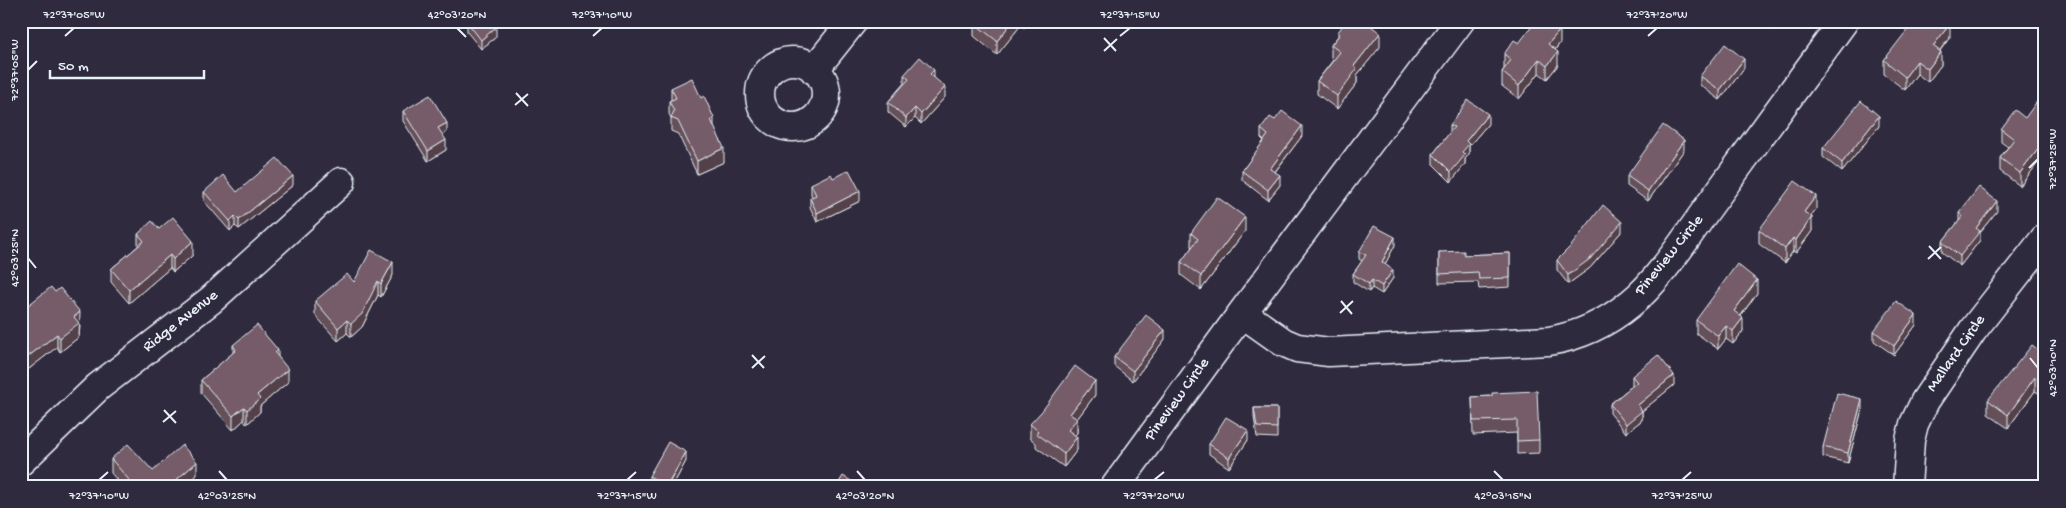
<svg xmlns="http://www.w3.org/2000/svg" width="2066" height="508" font-family="'Gochi Hand',sans-serif">
<style>
.lines{fill:none;stroke-linecap:round;stroke-linejoin:round}
.minor-casing{stroke:#e8f1f8;stroke-width:31}
.minor{stroke:#2f2a3d;stroke-width:28}
.wall{fill:#654f59;stroke:#e8f1f8}
.shaded-wall{fill:#524049;stroke:#e8f1f8}
.building{fill:#755c68;stroke:#e8f1f8}
.ticks{fill:none;stroke:#e8f1f8;stroke-width:2}
.labels{text-anchor:middle;dominant-baseline:central;stroke-width:4;stroke-linejoin:round;paint-order:stroke}
.street-label{font-size:16px;fill:#e8f1f8;stroke:#2f2a3d}
.neatline{fill:none;stroke:#e8f1f8;stroke-width:2}
.ticks-label{font-size:12px;text-anchor:middle;fill:#e8f1f8}
</style>
<rect width="100%" height="100%" fill="#2f2a3d"/>
<filter id="ink" filterUnits="userSpaceOnUse"><feTurbulence type="fractalNoise" baseFrequency=".02" numOctaves="2"/><feDisplacementMap in="SourceGraphic" scale="10" xChannelSelector="R" yChannelSelector="G"/><feConvolveMatrix kernelMatrix="1 2 1 2 8 2 1 2 1" color-interpolation-filters="sRGB"/></filter>
<g filter="url(#ink)">
<g class="lines">
<defs>
<path id="minor" d="M760 94a33 33 0 1 1 66 0a33 33 0 1 1-66 0Z
M 814,70 L 853,21
M 1242,313 L 1283,342 L 1297,348 L 1329,352 L 1549,341 C 1580,336 1607,323 1631,303 C 1658,282 1688,235 1709,206 C 1754,144 1799,83 1844,21
M 21,461 L 98,387 L 211,300 L 341,182
M 1115,487 L 1242,313 L 1460,21
M 1907,487 L 1910,440 L 1914,424 L 1925,401 L 1973,330 L 2045,238"/>
</defs>
<use href="#minor" class="minor-casing"/>
<use href="#minor" class="minor"/>
</g>
<path class="wall" d="M 976,21 L 1030,21 L 1024,28 L 1021,25 L 997,55 L 974,36 L 974,23 Z
M 1759,21 L 1778,21 L 1771,30 Z
M 467,22 L 496,37 L 481,49 L 467,32 Z
M 1915,26 L 1950,37 L 1940,51 L 1941,65 L 1928,82 L 1917,74 L 1905,90 L 1884,74 L 1884,60 Z
M 1338,32 L 1380,47 L 1357,75 L 1357,83 L 1337,109 L 1317,94 L 1317,81 L 1333,60 L 1331,58 L 1331,45 L 1338,36 Z
M 1519,43 L 1560,43 L 1555,50 L 1558,65 L 1547,79 L 1539,73 L 1519,99 L 1502,86 L 1502,72 L 1504,69 L 1504,54 Z
M 1744,68 L 1720,100 L 1700,85 L 1700,76 Z
M 904,75 L 934,78 L 945,97 L 921,124 L 915,118 L 906,127 L 888,112 L 888,102 L 904,83 Z
M 671,88 L 714,127 L 724,162 L 697,174 L 678,134 L 671,131 L 671,118 L 669,114 L 669,101 L 671,100 Z
M 2045,99 L 2045,154 L 2020,186 L 2000,171 L 2000,158 L 2008,147 L 2001,142 L 2001,129 L 2025,118 Z
M 403,111 L 447,132 L 442,135 L 446,150 L 428,161 L 403,121 Z
M 1275,120 L 1302,136 L 1275,172 L 1280,185 L 1268,200 L 1242,180 L 1242,171 L 1264,141 L 1261,138 L 1261,129 Z
M 1488,124 L 1469,146 L 1469,154 L 1465,159 L 1465,164 L 1451,182 L 1433,164 L 1433,154 L 1450,132 L 1450,125 Z
M 1879,126 L 1842,172 L 1823,157 L 1823,148 Z
M 1684,150 L 1648,201 L 1627,186 L 1627,176 Z
M 833,178 L 860,201 L 817,222 L 810,207 L 810,198 L 812,197 L 811,194 L 811,184 Z
M 293,185 L 239,229 L 235,226 L 230,231 L 204,201 L 204,192 L 237,192 Z
M 1816,209 L 1811,216 L 1812,231 L 1796,253 L 1793,251 L 1785,263 L 1759,244 L 1759,230 Z
M 1997,211 L 1980,232 L 1980,240 L 1960,266 L 1942,252 L 1942,242 L 1959,221 L 1959,213 Z
M 159,229 L 193,255 L 173,272 L 170,268 L 129,303 L 111,282 L 111,269 L 138,246 L 138,234 Z
M 1245,231 L 1201,290 L 1181,275 L 1181,262 L 1192,247 L 1191,247 L 1191,233 Z
M 1622,231 L 1590,268 L 1568,284 L 1557,270 L 1557,260 Z
M 1395,245 L 1385,264 L 1393,278 L 1382,294 L 1372,288 L 1369,292 L 1353,282 L 1353,274 L 1362,261 L 1359,259 L 1359,252 Z
M 1439,252 L 1464,255 L 1510,253 L 1510,287 L 1479,289 L 1478,282 L 1439,283 Z
M 393,275 L 381,297 L 378,295 L 362,327 L 351,337 L 347,333 L 338,341 L 315,315 L 315,301 L 354,282 Z
M 1757,293 L 1741,316 L 1743,331 L 1733,344 L 1726,339 L 1718,349 L 1696,333 L 1696,320 Z
M 21,311 L 80,326 L 79,337 L 60,352 L 57,347 L 25,372 L 21,367 Z
M 1916,325 L 1894,355 L 1874,341 L 1874,331 Z
M 1165,339 L 1133,381 L 1114,366 L 1114,357 Z
M 233,345 L 278,357 L 288,382 L 260,406 L 260,412 L 247,424 L 244,420 L 233,430 L 201,393 L 201,380 L 233,353 Z
M 2045,355 L 2045,397 L 2035,391 L 2008,428 L 1988,414 L 1988,400 Z
M 1632,376 L 1674,385 L 1642,411 L 1642,420 L 1626,433 L 1610,413 L 1610,404 L 1632,386 Z
M 1095,395 L 1077,419 L 1077,433 L 1075,435 L 1077,450 L 1064,467 L 1036,447 L 1036,443 L 1030,438 L 1030,424 Z
M 1492,396 L 1539,440 L 1539,453 L 1517,454 L 1517,433 L 1473,435 L 1472,397 Z
M 1254,408 L 1277,408 L 1277,438 L 1257,437 L 1254,417 Z
M 1862,409 L 1848,463 L 1823,457 L 1823,447 Z
M 1248,440 L 1229,468 L 1209,454 L 1209,444 Z
M 111,459 L 153,471 L 197,475 L 184,487 L 123,487 L 111,473 Z
M 686,461 L 672,487 L 651,487 L 649,485 L 649,476 Z"/>
<path class="shaded-wall" d="M 1013,21 L 1021,21 L 1021,25 L 997,55 L 997,41 Z
M 1024,21 L 1030,21 L 1024,28 Z
M 1771,21 L 1778,21 L 1771,30 Z
M 1950,24 L 1950,37 L 1933,59 L 1933,46 Z
M 496,27 L 496,37 L 481,49 L 481,40 Z
M 1560,30 L 1560,43 L 1548,58 L 1548,44 Z
M 1380,33 L 1380,47 L 1357,75 L 1357,83 L 1337,109 L 1337,96 L 1354,66 Z
M 1558,52 L 1558,65 L 1547,79 L 1547,66 Z
M 1941,52 L 1941,65 L 1928,82 L 1928,69 Z
M 1539,59 L 1539,73 L 1519,99 L 1519,86 Z
M 1744,59 L 1744,68 L 1720,100 L 1720,90 Z
M 1917,61 L 1917,74 L 1905,90 L 1905,77 Z
M 934,70 L 934,79 L 930,74 Z
M 945,87 L 945,97 L 921,124 L 921,114 Z
M 915,108 L 915,118 L 906,127 L 906,118 Z
M 1488,114 L 1488,124 L 1469,146 L 1469,154 L 1465,159 L 1465,164 L 1451,182 L 1451,172 L 1466,141 Z
M 1879,116 L 1879,126 L 1842,172 L 1842,163 Z
M 714,118 L 714,132 L 711,120 Z
M 447,123 L 447,132 L 438,138 L 438,128 Z
M 1302,126 L 1302,136 L 1270,178 L 1270,169 Z
M 446,140 L 446,150 L 428,161 L 428,151 Z
M 1684,140 L 1684,150 L 1648,201 L 1648,191 Z
M 2045,140 L 2045,154 L 2020,186 L 2020,173 Z
M 724,148 L 724,162 L 697,174 L 697,161 Z
M 1280,175 L 1280,185 L 1268,200 L 1268,190 Z
M 293,176 L 293,185 L 239,229 L 239,220 Z
M 860,191 L 860,201 L 817,222 L 817,213 Z
M 1816,196 L 1816,209 L 1804,225 L 1804,212 Z
M 1997,201 L 1997,211 L 1980,232 L 1980,240 L 1960,266 L 1960,256 L 1976,228 Z
M 235,216 L 235,226 L 230,231 L 230,221 Z
M 1245,217 L 1245,231 L 1201,290 L 1201,276 Z
M 1812,217 L 1812,231 L 1796,253 L 1796,240 Z
M 1622,222 L 1622,231 L 1590,268 L 1568,284 L 1568,275 Z
M 1395,237 L 1395,245 L 1382,270 L 1382,262 Z
M 1793,238 L 1793,251 L 1785,263 L 1785,249 Z
M 193,241 L 193,255 L 173,272 L 173,259 Z
M 170,255 L 170,268 L 129,303 L 129,290 Z
M 393,262 L 393,275 L 381,297 L 381,284 Z
M 1393,270 L 1393,278 L 1382,294 L 1382,286 Z
M 1372,280 L 1372,288 L 1369,292 L 1369,284 Z
M 1757,280 L 1757,293 L 1734,325 L 1734,311 Z
M 378,281 L 378,295 L 362,327 L 351,337 L 351,324 Z
M 80,312 L 79,337 L 60,352 L 60,338 L 74,317 Z
M 1916,315 L 1916,325 L 1894,355 L 1894,346 Z
M 1743,318 L 1743,331 L 1733,344 L 1733,331 Z
M 347,320 L 347,333 L 338,341 L 338,328 Z
M 1726,326 L 1726,339 L 1718,349 L 1718,336 Z
M 1165,330 L 1165,339 L 1133,381 L 1133,371 Z
M 57,334 L 57,347 L 25,372 L 25,359 Z
M 278,350 L 278,364 L 275,353 Z
M 288,369 L 288,382 L 260,406 L 260,412 L 247,424 L 247,410 L 257,395 Z
M 1674,375 L 1674,385 L 1642,411 L 1642,420 L 1626,433 L 1626,424 L 1638,405 Z
M 2035,377 L 2035,391 L 2008,428 L 2008,415 Z
M 1095,381 L 1095,395 L 1077,419 L 1077,433 L 1068,444 L 1068,430 L 1070,414 Z
M 1862,399 L 1862,409 L 1848,463 L 1848,453 Z
M 244,407 L 244,420 L 233,430 L 233,416 Z
M 1248,430 L 1248,440 L 1229,468 L 1229,458 Z
M 1077,437 L 1077,450 L 1064,467 L 1064,454 Z
M 686,452 L 686,461 L 672,487 L 667,487 Z
M 197,462 L 197,475 L 184,487 L 168,487 Z"/>
<path class="building" d="M 468,21 L 492,21 L 496,27 L 481,40 L 467,22 Z
M 976,21 L 1013,21 L 997,41 L 974,23 Z
M 1346,21 L 1365,21 L 1380,33 L 1354,66 L 1357,69 L 1337,96 L 1317,81 L 1340,52 L 1331,45 L 1340,34 L 1338,32 Z
M 1536,21 L 1549,21 L 1560,30 L 1548,44 L 1558,52 L 1547,66 L 1539,59 L 1519,86 L 1502,72 L 1511,60 L 1504,54 L 1514,40 L 1519,43 Z
M 1919,21 L 1947,21 L 1950,24 L 1933,46 L 1941,52 L 1928,69 L 1917,61 L 1905,77 L 1884,60 L 1912,24 L 1915,26 Z
M 1725,44 L 1744,59 L 1720,90 L 1700,76 Z
M 920,57 L 934,70 L 930,74 L 945,87 L 921,114 L 915,108 L 906,118 L 888,102 L 909,79 L 904,75 Z
M 692,78 L 701,98 L 704,96 L 714,118 L 711,120 L 724,148 L 697,161 L 678,121 L 671,118 L 674,111 L 669,101 L 676,98 L 671,88 Z
M 430,95 L 447,123 L 438,128 L 446,140 L 428,151 L 403,111 Z
M 2041,96 L 2045,99 L 2045,140 L 2020,173 L 2000,158 L 2014,139 L 2001,129 L 2015,110 L 2025,118 Z
M 1468,100 L 1488,114 L 1466,141 L 1469,144 L 1462,152 L 1465,155 L 1451,172 L 1433,154 L 1454,127 L 1450,125 Z
M 1861,101 L 1879,116 L 1842,163 L 1823,148 Z
M 1282,111 L 1302,126 L 1270,169 L 1280,175 L 1268,190 L 1242,171 L 1268,135 L 1261,129 L 1270,117 L 1275,120 Z
M 1663,125 L 1684,140 L 1648,191 L 1627,176 Z
M 277,158 L 293,176 L 239,220 L 235,216 L 230,221 L 204,192 L 223,175 L 237,192 Z
M 849,170 L 860,191 L 817,213 L 810,198 L 816,195 L 811,184 L 831,174 L 833,178 Z
M 1795,181 L 1816,196 L 1804,212 L 1812,217 L 1796,240 L 1793,238 L 1785,249 L 1759,230 Z
M 1979,187 L 1997,201 L 1976,228 L 1980,231 L 1960,256 L 1942,242 L 1963,216 L 1959,213 Z
M 1217,197 L 1245,217 L 1201,276 L 1181,262 L 1198,239 L 1191,233 Z
M 1603,205 L 1622,222 L 1590,259 L 1568,275 L 1557,260 L 1571,246 Z
M 173,217 L 193,241 L 173,259 L 170,255 L 129,290 L 111,269 L 144,241 L 138,234 L 152,221 L 159,229 Z
M 1374,226 L 1395,237 L 1382,262 L 1393,270 L 1382,286 L 1372,280 L 1369,284 L 1353,274 L 1366,255 L 1359,252 Z
M 371,250 L 393,262 L 381,284 L 378,281 L 362,314 L 351,324 L 347,320 L 338,328 L 315,301 L 347,274 L 354,282 Z
M 1464,251 L 1464,255 L 1510,253 L 1510,278 L 1479,279 L 1478,272 L 1439,274 L 1439,252 Z
M 1737,264 L 1757,280 L 1734,311 L 1743,318 L 1733,331 L 1726,326 L 1718,336 L 1696,320 Z
M 51,287 L 55,292 L 60,288 L 80,312 L 74,317 L 79,323 L 60,338 L 57,334 L 25,359 L 21,354 L 21,311 Z
M 1896,301 L 1916,315 L 1894,346 L 1874,331 Z
M 1146,315 L 1165,330 L 1133,371 L 1114,357 Z
M 257,325 L 278,350 L 275,353 L 288,369 L 257,395 L 260,399 L 247,410 L 244,407 L 233,416 L 201,380 L 236,350 L 233,345 Z
M 2032,345 L 2045,355 L 2045,384 L 2035,377 L 2008,415 L 1988,400 Z
M 1658,355 L 1674,375 L 1638,405 L 1642,411 L 1626,424 L 1610,404 L 1637,382 L 1632,376 Z
M 1075,366 L 1095,381 L 1070,414 L 1077,419 L 1068,430 L 1077,437 L 1064,454 L 1036,433 L 1038,431 L 1030,424 L 1042,411 Z
M 1537,391 L 1539,440 L 1517,441 L 1517,420 L 1473,421 L 1472,397 L 1492,396 L 1492,393 Z
M 1837,393 L 1862,399 L 1848,453 L 1823,447 Z
M 1254,408 L 1277,408 L 1277,428 L 1257,427 Z
M 1226,417 L 1248,430 L 1229,458 L 1209,444 Z
M 668,442 L 686,452 L 667,486 L 649,476 Z
M 128,444 L 153,471 L 182,445 L 197,462 L 168,487 L 135,487 L 111,459 Z
M 843,476 L 861,487 L 836,487 Z"/>
</g>
<path class="ticks" d="M 457,28 L 466,37M 65,36 L 74,28M 593,36 L 602,28M 1120,36 L 1130,28M 1648,36 L 1657,28M 1104,38 L 1116,51M 1104,51 L 1117,39M 28,70 L 37,61M 516,93 L 528,106M 515,105 L 528,94M 2029,168 L 2038,159M 1929,246 L 1941,259M 28,258 L 36,268M 1928,259 L 1941,247M 1341,301 L 1352,314M 1340,313 L 1353,301M 752,355 L 764,368M 2030,358 L 2038,368M 752,368 L 765,356M 164,410 L 176,423M 163,422 L 176,411M 219,471 L 227,480M 857,471 L 865,480M 1494,471 L 1503,480M 99,480 L 108,472M 627,480 L 636,472M 1154,480 L 1164,472M 1682,480 L 1691,472"/>
<g class="labels">
<g class="street-label">
<text transform="translate(1670 256) rotate(-51)">Pineview Circle</text>
<text transform="translate(181 322) rotate(-38)">Ridge Avenue</text>
<text transform="translate(1957 354) rotate(-55)">Mallard Circle</text>
<text transform="translate(1178 400) rotate(-54)">Pineview Circle</text>
</g>
</g>
<rect width="2066" height="508" fill="none" stroke="#2f2a3d" stroke-width="55"/>
<path d="M50 70v8h154v-8" fill="none" stroke="#e8f1f8" stroke-width="2.5"/>
<text x="58" y="70" font-size="15" fill="#e8f1f8" stroke="#2f2a3d" stroke-width="4" paint-order="stroke">50 m</text>
<rect x="28" y="28" width="2010" height="452" class="neatline"/>
<g class="ticks-label">
<text x="74" y="18">72°37'05"W</text>
<text x="457" y="18">42°03'20"N</text>
<text x="602" y="18">72°37'10"W</text>
<text x="1130" y="18">72°37'15"W</text>
<text x="1657" y="18">72°37'20"W</text>
<text transform="translate(14 70) rotate(-90)" y="4">72°37'05"W</text>
<text transform="translate(2052 159) rotate(-90)" y="4">72°37'25"W</text>
<text transform="translate(14 258) rotate(-90)" y="4">42°03'25"N</text>
<text transform="translate(2052 368) rotate(-90)" y="4">42°03'10"N</text>
<text x="99" y="499">72°37'10"W</text>
<text x="227" y="499">42°03'25"N</text>
<text x="627" y="499">72°37'15"W</text>
<text x="865" y="499">42°03'20"N</text>
<text x="1154" y="499">72°37'20"W</text>
<text x="1503" y="499">42°03'15"N</text>
<text x="1682" y="499">72°37'25"W</text>
</g>
</svg>
